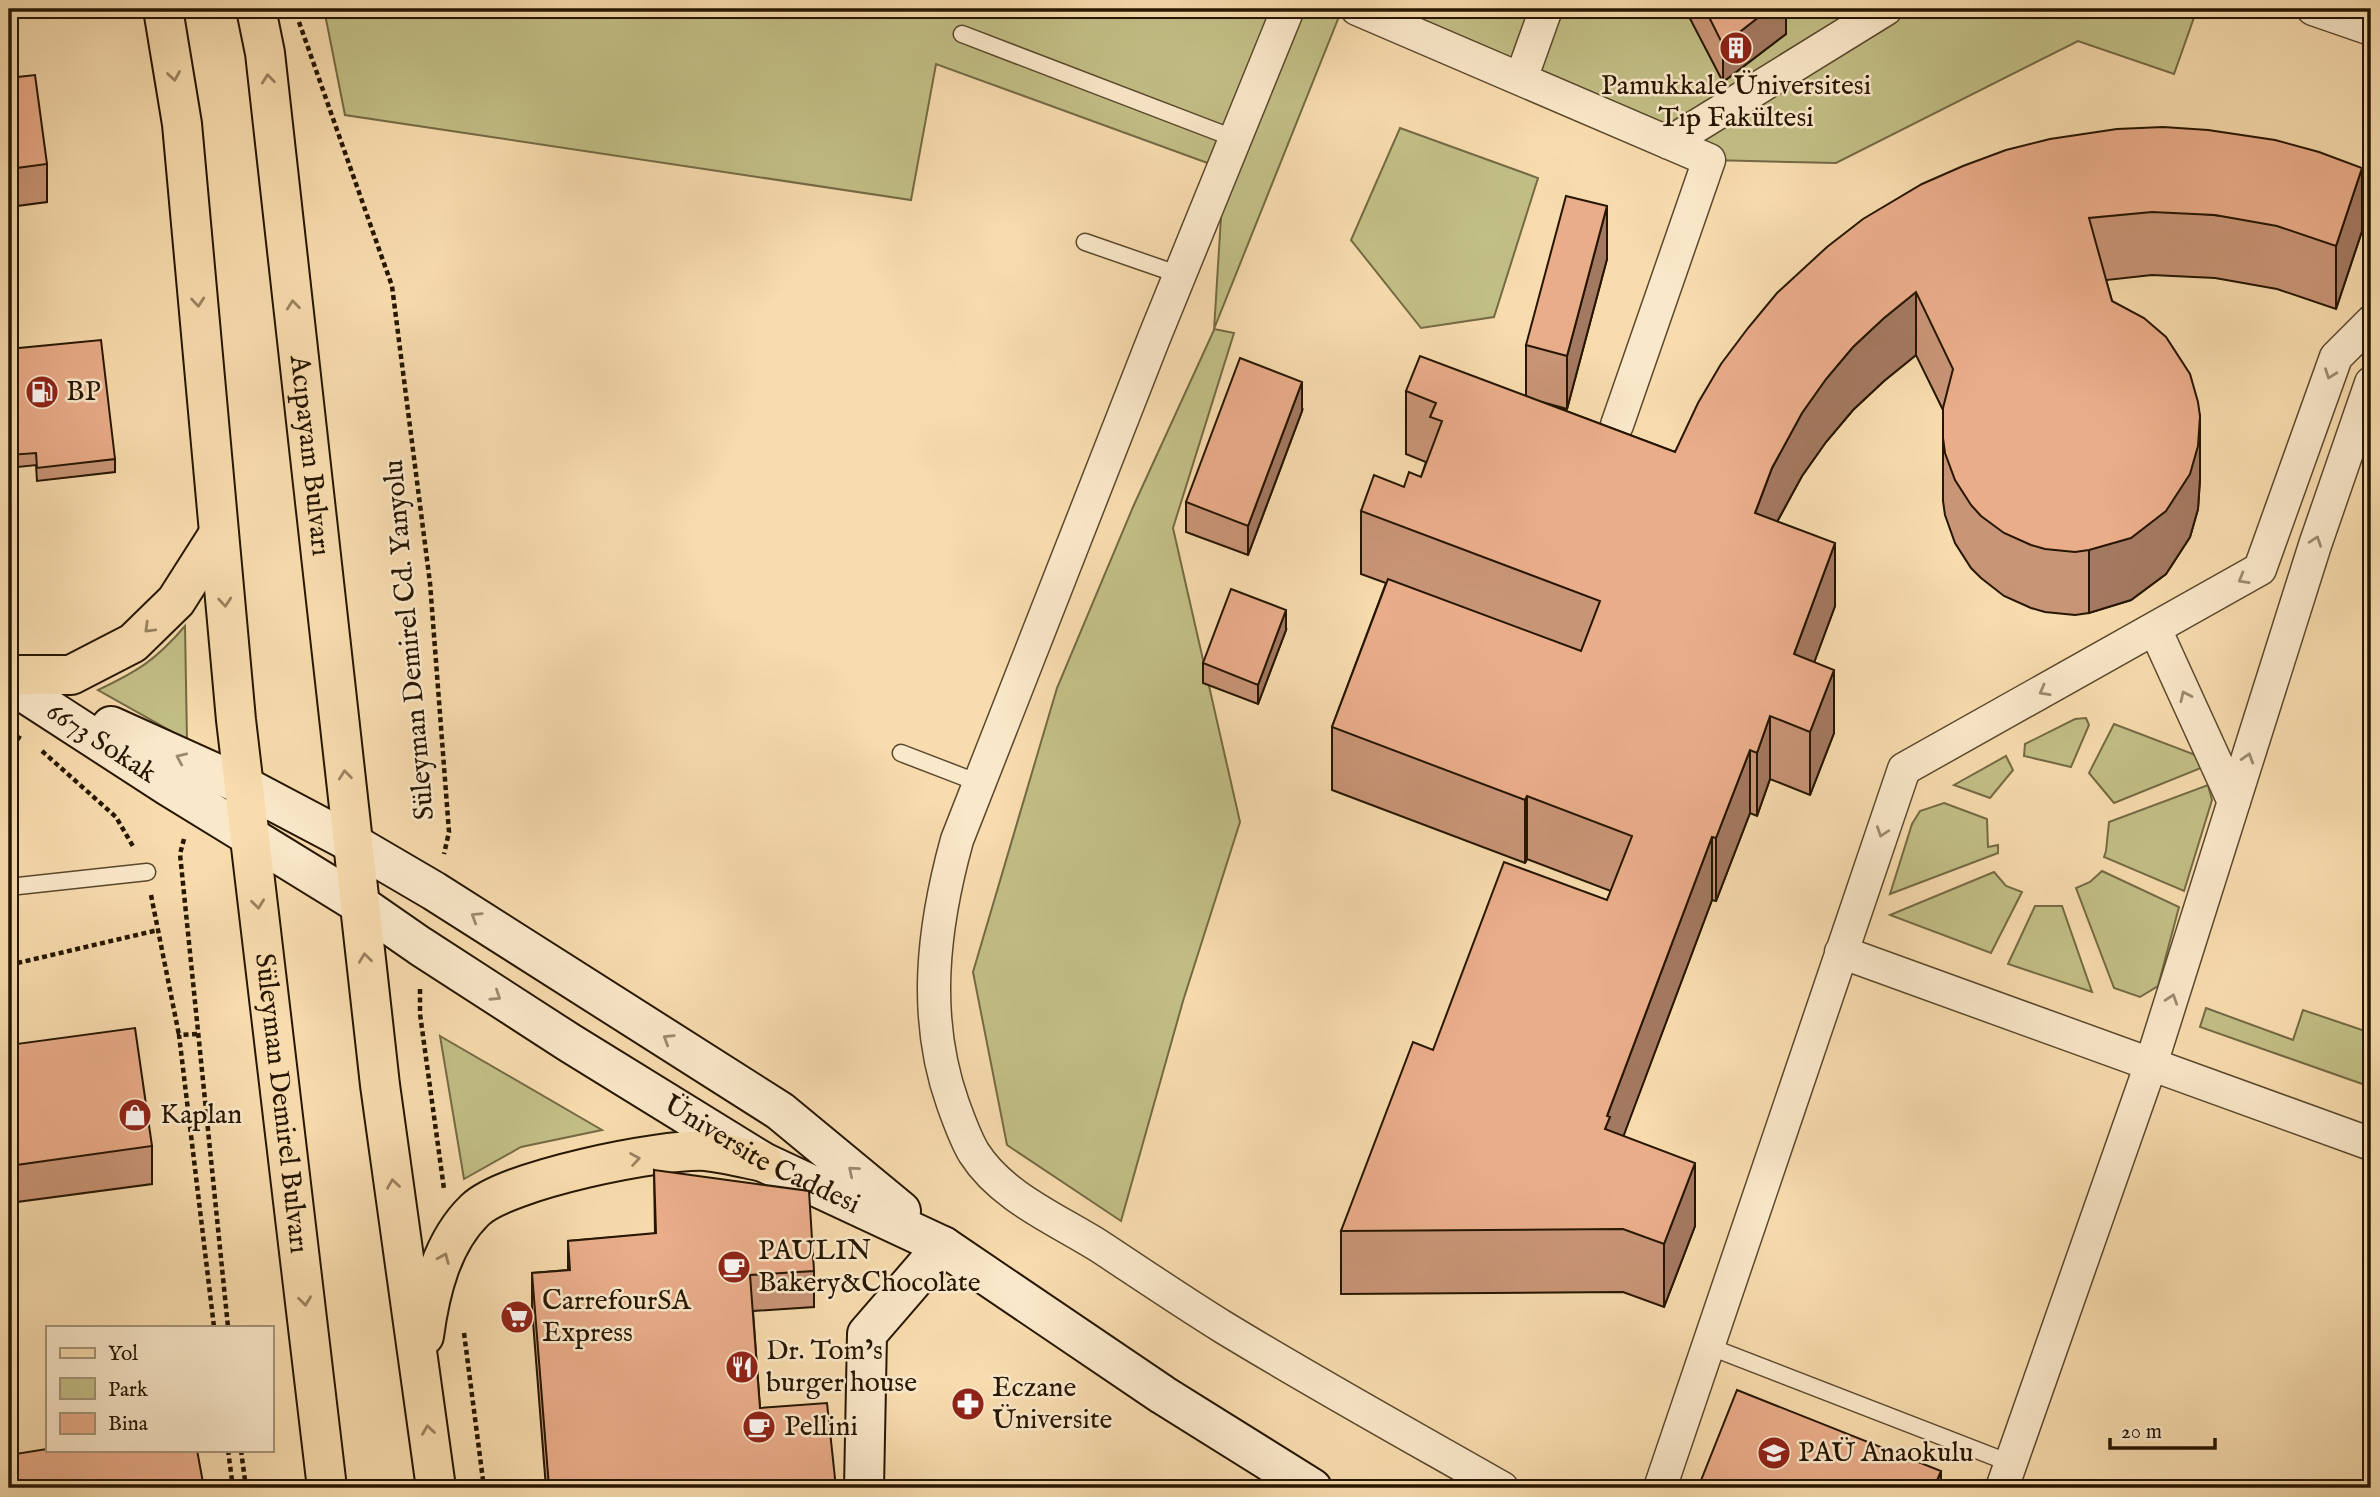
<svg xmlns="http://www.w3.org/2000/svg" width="2380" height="1497" font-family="'IM FELL English',serif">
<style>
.green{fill:#c2bf86;stroke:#746a44;stroke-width:2}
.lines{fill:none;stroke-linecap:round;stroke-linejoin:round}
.lane-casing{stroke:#5a482c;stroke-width:19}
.street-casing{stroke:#5a482c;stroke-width:35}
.secondary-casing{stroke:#261601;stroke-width:42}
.primary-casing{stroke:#261601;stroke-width:42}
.path{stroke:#261601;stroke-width:4.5;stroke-dasharray:5 3.5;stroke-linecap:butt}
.lane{stroke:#fae8ca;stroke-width:16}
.street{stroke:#fae8ca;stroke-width:32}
.secondary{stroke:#fae8ca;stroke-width:38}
.primary{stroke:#f8dcae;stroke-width:38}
.wall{fill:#c99577;stroke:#261601;stroke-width:2}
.shaded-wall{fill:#a47961;stroke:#261601;stroke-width:2}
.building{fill:#eaad8a;stroke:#261601;stroke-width:2}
.oneway{stroke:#9a8360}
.oneway2{stroke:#9b8a70}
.labels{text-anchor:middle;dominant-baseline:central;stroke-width:5;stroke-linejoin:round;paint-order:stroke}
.poi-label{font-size:28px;fill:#261601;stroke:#fae8ca;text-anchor:start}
.street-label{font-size:28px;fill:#261601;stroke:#fae8ca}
</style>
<rect width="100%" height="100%" fill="#f8dcae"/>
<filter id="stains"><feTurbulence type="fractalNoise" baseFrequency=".00286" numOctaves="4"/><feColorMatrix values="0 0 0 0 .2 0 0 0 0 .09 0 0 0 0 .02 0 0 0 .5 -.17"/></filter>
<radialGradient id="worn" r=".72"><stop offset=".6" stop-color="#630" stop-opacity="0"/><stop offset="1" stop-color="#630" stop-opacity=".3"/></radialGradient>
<path class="green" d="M 324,9 L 1342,9 L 1214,329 L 1234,333 L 1173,528 L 1240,822 L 1183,1001 L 1121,1221 L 1007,1145 L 973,972 L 1057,688 L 1133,507 L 1214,330 L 1224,169 L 936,64 L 911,200 L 345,115 Z
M 1357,9 L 2197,9 L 2174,74 L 2078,41 L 1836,163 L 1709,160 Z
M 1400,128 L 1538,178 L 1494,317 L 1421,328 L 1351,240 Z
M 185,626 L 187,740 L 98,690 C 138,671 156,660 185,626 Z
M 2086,718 L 2089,725 L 2071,767 L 2024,756 L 2025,744 L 2075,719 Z
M 2114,724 L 2193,754 L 2206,766 L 2114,803 L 2089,773 Z
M 2006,756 L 2013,770 L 1990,798 L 1954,785 Z
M 2208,785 L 2212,800 L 2184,891 L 2104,857 L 2106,851 L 2109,822 Z
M 1944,803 L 1987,819 L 1988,847 L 1998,845 L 1998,853 L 1890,894 L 1912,824 L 1920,811 Z
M 2102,871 L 2179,907 L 2158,986 L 2140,997 L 2114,988 L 2076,888 L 2090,882 Z
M 1994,872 L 2006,886 L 2022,892 L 1991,953 L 1890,915 Z
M 2035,906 L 2062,906 L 2092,992 L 2008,964 Z
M 2206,1008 L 2293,1040 L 2303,1010 L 2371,1033 L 2371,1087 L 2200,1027 Z
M 440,1036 L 602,1130 L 521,1147 L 464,1179 Z"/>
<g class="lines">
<defs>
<path id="lane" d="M 962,34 L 1236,139
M 1085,242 L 1180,275
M 901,753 L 979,783
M 9,887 L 147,872
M 1708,1346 L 2010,1463"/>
<path id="street" d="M 1288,9 L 1154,338 L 957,840 C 933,927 922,1017 953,1104 C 959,1120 965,1138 974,1153 C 1002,1197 1056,1219 1099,1246 C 1140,1273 1181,1301 1223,1327 C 1315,1383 1409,1435 1502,1488
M 1357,9 L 1709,160 L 1617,425
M 2313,9 L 2371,29
M 1521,79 L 1546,9
M 1669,143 L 1886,9
M 2155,629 L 2234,802
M 1841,952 L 2371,1144
M 1660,1488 L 1904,769 L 2260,569 L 2336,357 L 2371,322
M 2002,1488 L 2151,1064 L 2315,545 L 2371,383"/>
<g id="secondary">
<path id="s1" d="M 9,683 L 168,786 L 358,903 L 420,946 L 570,1043 L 763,1162 L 943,1246 L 1163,1395 L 1312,1488"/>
<path d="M 111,726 L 244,786 L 352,843 L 434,891 L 780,1111 L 901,1211"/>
<path d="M 864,1488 L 867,1334 L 943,1246"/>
</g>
<g id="primary">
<path id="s2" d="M 163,9 L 182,124 L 236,720 L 327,1488"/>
<path id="s3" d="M 256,9 L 265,53 L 380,1085 L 436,1488"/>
<path d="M 9,675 L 71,675 L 133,643 L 176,601 L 218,535"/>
<path d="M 424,1336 C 430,1291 442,1242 475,1210 C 506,1180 662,1148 706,1151 C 725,1153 744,1158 763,1162"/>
</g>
</defs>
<use href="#lane" class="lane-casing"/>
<use href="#street" class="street-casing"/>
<use href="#secondary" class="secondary-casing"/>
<use href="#primary" class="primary-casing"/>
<path class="path" d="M 299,22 L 392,286 L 430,583 L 449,832 L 444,854
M 9,732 L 23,740
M 42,751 L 116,817 L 134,848
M 184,839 L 180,854 L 228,1327
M 151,895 L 179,1035
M 9,965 L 158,930
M 420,989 L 420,1014 L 444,1189
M 197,1034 L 179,1035 L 214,1327
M 464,1333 L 484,1488
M 228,1450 L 233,1488
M 241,1450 L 246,1488"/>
<use href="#lane" class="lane"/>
<use href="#street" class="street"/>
<use href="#secondary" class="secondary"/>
<use href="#primary" class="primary"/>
</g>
<path class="wall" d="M 1685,9 L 1786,9 L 1786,34 L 1723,82 Z
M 9,78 L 47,164 L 47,202 L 9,207 Z
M 1922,184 L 2362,231 L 2336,309 L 2277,289 L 2215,278 L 2152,275 L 2106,280 L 2112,301 L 2200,479 L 2198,509 L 2190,537 L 2166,574 L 2131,600 L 2089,613 L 2075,615 L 2045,612 L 2031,608 L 2004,596 L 1981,578 L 1971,568 L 1955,543 L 1945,515 L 1943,501 L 1943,410 L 1916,355 L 1884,381 L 1853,410 L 1826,442 L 1802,476 L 1777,522 L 1835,606 L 1814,662 L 1834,733 L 1810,795 L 1770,779 L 1757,816 L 1750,813 L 1716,901 L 1712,900 L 1623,1136 L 1695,1226 L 1664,1307 L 1623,1292 L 1341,1294 L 1341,1231 L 1433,1050 L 1607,900 L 1611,891 L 1527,859 L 1525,863 L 1332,790 L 1332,727 L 1386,583 L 1361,574 L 1361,511 L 1421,477 L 1426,462 L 1406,454 L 1406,391 L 1526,396 L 1526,345 L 1607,259 L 1567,409 L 1542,402 L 1675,452 Z
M 9,235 L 10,244 L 10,282 L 9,282 Z
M 9,349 L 115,459 L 115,472 L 37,481 L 36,465 L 9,468 Z
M 1302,411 L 1248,555 L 1186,532 L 1186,502 Z
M 1286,630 L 1258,704 L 1203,683 L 1203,663 Z
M 9,1045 L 152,1146 L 152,1184 L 9,1203 Z
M 654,1170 L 814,1271 L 814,1307 L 753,1311 L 760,1408 L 836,1488 L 546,1488 L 532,1309 L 532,1273 L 568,1270 L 568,1241 L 655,1234 Z"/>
<path class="shaded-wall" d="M 1769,9 L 1786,9 L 1786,34 L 1723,82 L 1723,45 Z
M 2362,168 L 2362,231 L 2336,309 L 2336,246 Z
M 1607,206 L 1607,259 L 1567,409 L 1567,356 Z
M 1916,292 L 1916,355 L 1884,381 L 1853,410 L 1826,442 L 1802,476 L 1772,531 L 1755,513 L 1772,468 L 1802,413 L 1826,379 L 1853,347 L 1884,318 Z
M 1302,382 L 1302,411 L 1248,555 L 1248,526 Z
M 2200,416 L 2200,479 L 2198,509 L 2190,537 L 2166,574 L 2131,600 L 2089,613 L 2089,550 Z
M 1835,543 L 1835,606 L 1794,717 L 1794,654 Z
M 1286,610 L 1286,630 L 1258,704 L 1258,685 Z
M 1834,670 L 1834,733 L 1810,795 L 1810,732 Z
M 1770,716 L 1770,779 L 1757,816 L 1757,753 Z
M 1750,750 L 1750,813 L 1716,901 L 1716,838 Z
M 1527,796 L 1527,859 L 1525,863 L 1525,800 Z
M 1712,837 L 1712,900 L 1610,1172 L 1605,1129 L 1607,1116 Z
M 1695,1163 L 1695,1226 L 1664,1307 L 1664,1244 Z
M 1941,1471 L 1941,1488 L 1934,1488 Z"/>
<path class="building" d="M 1705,9 L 1769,9 L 1723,45 Z
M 35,75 L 47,164 L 9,169 L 9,78 Z
M 2163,127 L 2208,130 L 2275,140 L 2319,152 L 2362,168 L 2336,246 L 2277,226 L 2215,215 L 2152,212 L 2089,218 L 2112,301 L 2144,318 L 2166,337 L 2190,374 L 2198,402 L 2200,416 L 2198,446 L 2190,474 L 2166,511 L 2131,538 L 2089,550 L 2075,552 L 2045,549 L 2031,545 L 2004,533 L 1981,516 L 1971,505 L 1955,480 L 1945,453 L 1943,438 L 1943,408 L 1953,369 L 1916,292 L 1884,318 L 1853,347 L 1826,379 L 1802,413 L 1772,468 L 1755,513 L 1835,543 L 1794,654 L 1834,670 L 1810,732 L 1770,716 L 1757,753 L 1750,750 L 1716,838 L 1712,837 L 1607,1116 L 1610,1117 L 1605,1129 L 1695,1163 L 1664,1244 L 1623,1229 L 1341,1231 L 1413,1042 L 1433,1050 L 1504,862 L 1607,900 L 1632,836 L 1527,796 L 1525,800 L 1332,727 L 1388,579 L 1581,651 L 1600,601 L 1361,511 L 1374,475 L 1404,487 L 1409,472 L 1421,477 L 1442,421 L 1430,417 L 1436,403 L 1406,391 L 1420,356 L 1675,452 L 1698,403 L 1721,364 L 1748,328 L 1777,293 L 1827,247 L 1863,219 L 1922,184 L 1963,166 L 2006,150 L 2050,139 L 2117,129 Z
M 1566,196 L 1607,206 L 1567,356 L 1526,345 Z
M 101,340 L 115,459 L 37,468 L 36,453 L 9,455 L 9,349 Z
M 1240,358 L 1302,382 L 1248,526 L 1186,502 Z
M 1231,589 L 1286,610 L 1258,685 L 1203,663 Z
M 135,1028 L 152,1146 L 9,1166 L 9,1045 Z
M 654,1170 L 809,1191 L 814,1271 L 750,1275 L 760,1408 L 827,1403 L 836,1488 L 608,1488 L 607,1483 L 549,1487 L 532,1273 L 570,1270 L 568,1241 L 656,1233 Z
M 1737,1390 L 1941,1471 L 1934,1488 L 1698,1488 Z
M 47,1449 L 197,1450 L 204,1488 L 9,1488 L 9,1455 Z"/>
<defs><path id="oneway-chevron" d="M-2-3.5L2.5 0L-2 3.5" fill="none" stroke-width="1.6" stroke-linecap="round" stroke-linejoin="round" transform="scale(1.75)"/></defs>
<g class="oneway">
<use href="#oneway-chevron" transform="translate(174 76) rotate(81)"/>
<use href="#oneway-chevron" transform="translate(268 79) rotate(-96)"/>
<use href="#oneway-chevron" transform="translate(198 302) rotate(85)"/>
<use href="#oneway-chevron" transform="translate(293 305) rotate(-96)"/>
<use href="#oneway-chevron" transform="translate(225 602) rotate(85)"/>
<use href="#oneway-chevron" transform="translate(149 628) rotate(136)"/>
<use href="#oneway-chevron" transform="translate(345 775) rotate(-96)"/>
<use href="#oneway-chevron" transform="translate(258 904) rotate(83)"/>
<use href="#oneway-chevron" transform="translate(365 958) rotate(-97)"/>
<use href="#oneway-chevron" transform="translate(635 1159) rotate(-9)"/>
<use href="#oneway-chevron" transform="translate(393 1184) rotate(-98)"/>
<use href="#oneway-chevron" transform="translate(444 1258) rotate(-67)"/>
<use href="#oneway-chevron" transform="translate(305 1301) rotate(83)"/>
<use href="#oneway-chevron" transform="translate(428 1430) rotate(-98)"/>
</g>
<g class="oneway2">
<use href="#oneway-chevron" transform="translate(2330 374) rotate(110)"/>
<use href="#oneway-chevron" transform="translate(2316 541) rotate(-71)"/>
<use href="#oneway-chevron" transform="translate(2243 579) rotate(150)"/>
<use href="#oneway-chevron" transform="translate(2044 691) rotate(151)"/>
<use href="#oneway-chevron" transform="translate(2185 696) rotate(-115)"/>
<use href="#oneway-chevron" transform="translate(181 758) rotate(-156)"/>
<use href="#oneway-chevron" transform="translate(2248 758) rotate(-73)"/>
<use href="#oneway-chevron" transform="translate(1882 832) rotate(109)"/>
<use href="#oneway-chevron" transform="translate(476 917) rotate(-148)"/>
<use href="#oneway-chevron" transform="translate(496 996) rotate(33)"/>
<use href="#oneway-chevron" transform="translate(2172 999) rotate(-72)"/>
<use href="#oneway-chevron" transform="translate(668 1039) rotate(-148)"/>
<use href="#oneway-chevron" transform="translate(853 1171) rotate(-140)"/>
</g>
<defs>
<symbol id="building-disc" viewBox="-11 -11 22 22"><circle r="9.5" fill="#8f2418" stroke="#fae8ca"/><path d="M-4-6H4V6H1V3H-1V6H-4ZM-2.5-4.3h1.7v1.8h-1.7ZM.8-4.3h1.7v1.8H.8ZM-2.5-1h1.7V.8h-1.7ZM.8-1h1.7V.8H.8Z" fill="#fff"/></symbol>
<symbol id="fuel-disc" viewBox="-11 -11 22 22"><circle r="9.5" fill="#8f2418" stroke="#fae8ca"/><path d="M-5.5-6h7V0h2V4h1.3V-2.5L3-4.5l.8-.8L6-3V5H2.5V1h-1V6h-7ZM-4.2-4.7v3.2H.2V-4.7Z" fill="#fff"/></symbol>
<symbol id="shop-disc" viewBox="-11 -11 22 22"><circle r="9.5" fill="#8f2418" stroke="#fae8ca"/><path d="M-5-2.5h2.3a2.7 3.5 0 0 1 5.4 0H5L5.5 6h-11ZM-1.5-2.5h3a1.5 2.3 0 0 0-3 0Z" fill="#fff"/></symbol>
<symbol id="cafe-disc" viewBox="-11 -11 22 22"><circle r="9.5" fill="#8f2418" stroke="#fae8ca"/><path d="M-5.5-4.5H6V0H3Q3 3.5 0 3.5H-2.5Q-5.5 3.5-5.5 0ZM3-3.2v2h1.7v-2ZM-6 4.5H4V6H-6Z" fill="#fff"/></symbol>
<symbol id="supermarket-disc" viewBox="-11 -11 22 22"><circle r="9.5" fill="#8f2418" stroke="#fae8ca"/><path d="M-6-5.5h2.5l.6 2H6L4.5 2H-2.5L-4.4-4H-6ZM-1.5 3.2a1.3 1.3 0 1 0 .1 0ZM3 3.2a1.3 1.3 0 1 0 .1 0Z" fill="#fff"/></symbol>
<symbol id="restaurant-disc" viewBox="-11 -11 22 22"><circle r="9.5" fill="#8f2418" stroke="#fae8ca"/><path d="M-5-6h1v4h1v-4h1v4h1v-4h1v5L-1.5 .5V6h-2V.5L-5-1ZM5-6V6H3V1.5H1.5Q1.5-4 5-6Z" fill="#fff"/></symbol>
<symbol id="pharmacy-disc" viewBox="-11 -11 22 22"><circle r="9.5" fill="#8f2418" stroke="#fae8ca"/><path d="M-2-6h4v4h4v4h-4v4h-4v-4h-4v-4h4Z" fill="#fff"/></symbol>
<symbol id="school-disc" viewBox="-11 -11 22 22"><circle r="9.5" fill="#8f2418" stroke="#fae8ca"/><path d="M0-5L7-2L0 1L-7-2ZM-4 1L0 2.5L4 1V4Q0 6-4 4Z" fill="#fff"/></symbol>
</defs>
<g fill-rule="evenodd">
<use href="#building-disc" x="1717" y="29" width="38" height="38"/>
<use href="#fuel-disc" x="23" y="373" width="38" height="38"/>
<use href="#shop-disc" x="116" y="1096" width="38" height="38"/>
<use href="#cafe-disc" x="715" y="1248" width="38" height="38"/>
<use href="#supermarket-disc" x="498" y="1298" width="38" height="38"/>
<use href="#restaurant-disc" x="723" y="1348" width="38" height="38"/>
<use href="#pharmacy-disc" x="949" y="1385" width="38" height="38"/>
<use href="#cafe-disc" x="740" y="1408" width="38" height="38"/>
<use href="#school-disc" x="1755" y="1434" width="38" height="38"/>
</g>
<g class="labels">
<g class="poi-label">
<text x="1736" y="86" text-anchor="middle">Pamukkale Üniversitesi<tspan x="1736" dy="32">Tıp Fakültesi</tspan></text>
<text x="66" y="392">BP</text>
<text x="160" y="1115">Kaplan</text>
<text x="758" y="1251">PAULIN<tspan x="758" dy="32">Bakery&amp;Chocolate</tspan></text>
<text x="542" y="1301">CarrefourSA<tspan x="542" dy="32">Express</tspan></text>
<text x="766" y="1351">Dr. Tom’s<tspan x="766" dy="32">burger house</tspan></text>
<text x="992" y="1388">Eczane<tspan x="992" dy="32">Üniversite</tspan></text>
<text x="784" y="1427">Pellini</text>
<text x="1798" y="1453">PAÜ Anaokulu</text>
</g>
<g class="street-label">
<text stroke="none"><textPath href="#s3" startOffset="450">Acıpayam Bulvarı</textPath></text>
<text transform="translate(410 640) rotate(-95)">Süleyman Demirel Cd. Yanyolu</text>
<text stroke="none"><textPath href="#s1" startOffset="110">6673 Sokak</textPath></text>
<text stroke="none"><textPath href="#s2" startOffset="1101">Süleyman Demirel Bulvarı</textPath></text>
<text stroke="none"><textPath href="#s1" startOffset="889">Üniversite Caddesi</textPath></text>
</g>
</g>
<rect width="2380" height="1497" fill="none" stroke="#f8dcae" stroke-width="35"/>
<rect x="10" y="10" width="2359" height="1476" fill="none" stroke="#261601" stroke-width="3.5"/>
<rect x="18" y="18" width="2345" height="1462" fill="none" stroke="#261601" stroke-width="2"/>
<rect x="46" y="1326" width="228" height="126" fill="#fae8ca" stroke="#a5947a" stroke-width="2"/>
<rect x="60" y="1348" width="35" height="10" fill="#f8dcae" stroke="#a5947a" stroke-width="2"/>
<text x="108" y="1360" font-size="21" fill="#261601">Yol</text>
<rect x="60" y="1378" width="35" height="21" fill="#c2bf86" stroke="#a5947a" stroke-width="2"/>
<text x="108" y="1396" font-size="21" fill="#261601">Park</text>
<rect x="60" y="1413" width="35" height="21" fill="#eaad8a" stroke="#a5947a" stroke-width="2"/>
<text x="108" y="1430" font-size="21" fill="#261601">Bina</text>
<path d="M2110 1438v10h105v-10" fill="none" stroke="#261601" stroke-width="3.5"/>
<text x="2121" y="1438" font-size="21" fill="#261601" stroke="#fae8ca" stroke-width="5" paint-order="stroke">20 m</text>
<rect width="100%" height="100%" filter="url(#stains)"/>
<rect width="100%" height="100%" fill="url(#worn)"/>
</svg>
